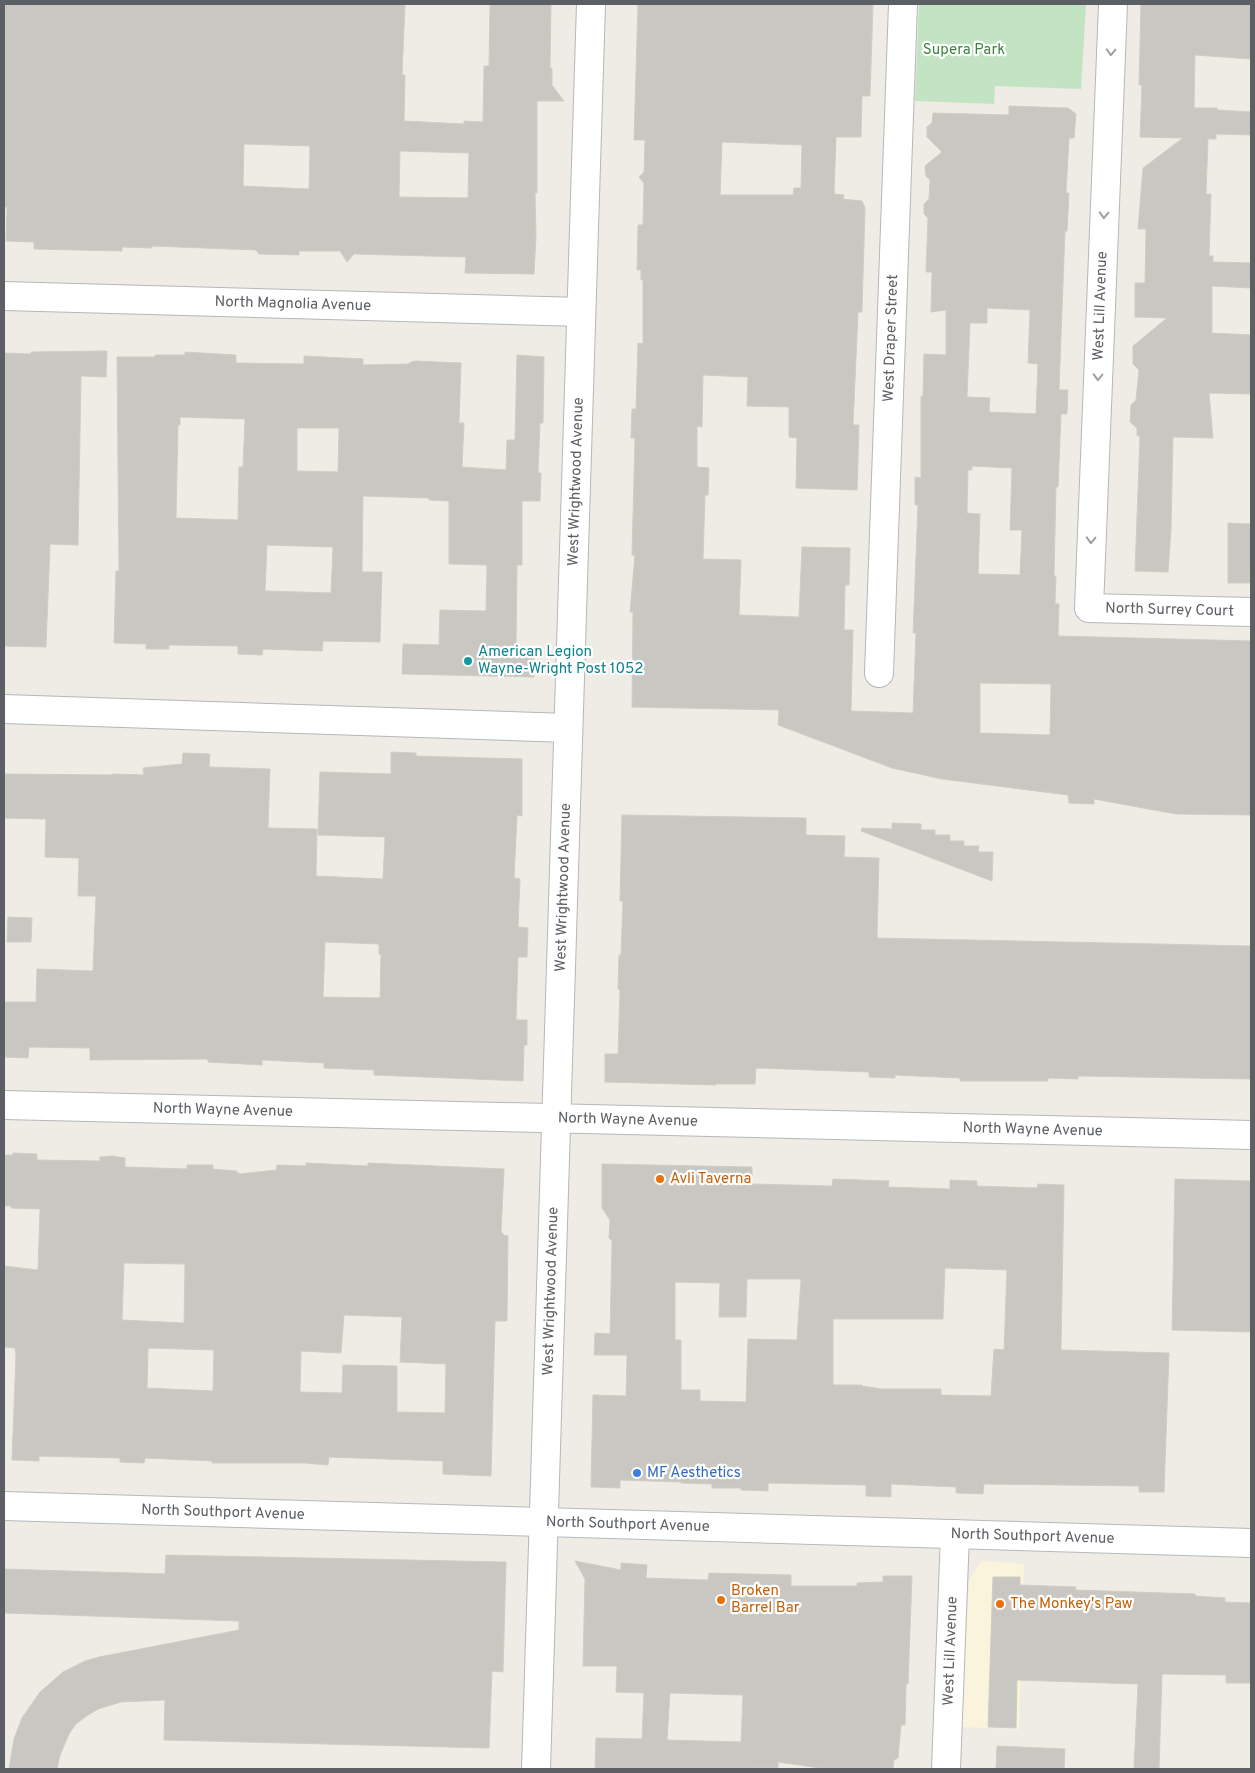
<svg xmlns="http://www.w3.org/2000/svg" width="1255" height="1773" font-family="Overpass,sans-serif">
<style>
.commercial{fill:#fbf4dc}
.green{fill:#c3e4c3}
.building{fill:#c9c7c2;stroke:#d2cdc3;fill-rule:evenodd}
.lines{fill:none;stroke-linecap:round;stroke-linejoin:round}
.street-casing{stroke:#b5b7ba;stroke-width:30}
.secondary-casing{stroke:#b6b9bd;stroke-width:30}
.street{stroke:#fff;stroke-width:28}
.secondary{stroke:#fff;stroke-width:28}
.oneway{stroke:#9da0a2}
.culture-dot{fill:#0f9aa8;stroke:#fff;stroke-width:2}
.food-dot{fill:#e8710a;stroke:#fff;stroke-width:2}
.shop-dot{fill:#3f7fe0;stroke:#fff;stroke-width:2}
.labels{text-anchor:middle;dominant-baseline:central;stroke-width:4.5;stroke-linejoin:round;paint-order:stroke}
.park-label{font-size:15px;fill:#3b843f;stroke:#fff}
.street-label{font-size:15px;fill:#5c6064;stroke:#fff}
.culture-label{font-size:15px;fill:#0d838f;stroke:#fff;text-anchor:start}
.food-label{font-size:15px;fill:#c56008;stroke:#fff;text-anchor:start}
.shop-label{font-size:15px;fill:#366cbe;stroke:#fff;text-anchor:start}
</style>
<rect width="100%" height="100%" fill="#eeece4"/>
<path class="commercial" d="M 981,1561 L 1024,1564 L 1019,1729 L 960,1727 L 969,1581 Z"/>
<path class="green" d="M 919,4 L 1086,4 L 1081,89 L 995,86 L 994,104 L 915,101 Z"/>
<path class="building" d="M 4,4 L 405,4 L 402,75 L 405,75 L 404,121 L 464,124 L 464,121 L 483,122 L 484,66 L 489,66 L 490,4 L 551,4 L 550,68 L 552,68 L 552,85 L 564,101 L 537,101 L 537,193 L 535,193 L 536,237 L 534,274 L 465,273 L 466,257 L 354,254 L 347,262 L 340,251 L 299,251 L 299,255 L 259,254 L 256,250 L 152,246 L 152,248 L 122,247 L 122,251 L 34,249 L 34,242 L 6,241 L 7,207 L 4,207 ZM 244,144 L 310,146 L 309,189 L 243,186 ZM 400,151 L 469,153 L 468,198 L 399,197 Z
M 638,4 L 873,4 L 870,96 L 862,96 L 861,137 L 836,137 L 834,194 L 844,195 L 843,199 L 862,201 L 865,208 L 862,312 L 858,312 L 853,425 L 859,425 L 857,490 L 796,488 L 797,438 L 789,437 L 789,407 L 747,406 L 748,377 L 703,375 L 702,427 L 697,426 L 697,467 L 709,468 L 708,495 L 705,495 L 703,559 L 741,560 L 739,615 L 799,617 L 802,547 L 850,548 L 849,585 L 845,585 L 844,630 L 853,630 L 851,711 L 913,713 L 916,633 L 913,633 L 918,505 L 915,505 L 915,477 L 921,478 L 921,396 L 923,396 L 924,354 L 946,355 L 946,310 L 931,312 L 932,272 L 926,272 L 928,218 L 924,214 L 924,204 L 929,199 L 930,180 L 926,176 L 925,166 L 942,152 L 927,137 L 927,127 L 932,123 L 933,113 L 1009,115 L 1009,106 L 1068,108 L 1076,114 L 1074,138 L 1069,138 L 1066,193 L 1069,193 L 1067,231 L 1065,231 L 1059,390 L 1068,390 L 1067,414 L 1061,414 L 1058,487 L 1056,487 L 1054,576 L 1056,576 L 1055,604 L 1059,604 L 1058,636 L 1251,641 L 1251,815 L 1176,814 L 1094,799 L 1094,804 L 1069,803 L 1068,795 L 942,779 L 892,768 L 778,725 L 779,710 L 632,707 L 633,612 L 630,612 L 635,555 L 632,555 L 635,438 L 631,438 L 632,409 L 636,409 L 638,343 L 643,344 L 643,280 L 641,280 L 641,270 L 637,270 L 638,225 L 643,225 L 644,183 L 639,177 L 644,172 L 645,140 L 634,140 ZM 722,142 L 802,145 L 801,188 L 794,188 L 793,195 L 720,195 ZM 987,308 L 1030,310 L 1028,363 L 1038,364 L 1036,414 L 989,412 L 990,398 L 967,397 L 970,323 L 987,323 ZM 972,466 L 1012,468 L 1010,530 L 1022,530 L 1020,575 L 978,574 L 980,514 L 967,513 L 968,470 L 972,470 ZM 980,683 L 1051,684 L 1050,735 L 980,733 Z
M 1141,4 L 1251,4 L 1251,59 L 1195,55 L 1194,108 L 1217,108 L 1217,110 L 1251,112 L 1251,135 L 1216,134 L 1216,139 L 1208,139 L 1206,194 L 1211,194 L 1209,256 L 1213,256 L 1213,262 L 1251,263 L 1251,288 L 1212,286 L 1212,333 L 1251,335 L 1251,394 L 1209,393 L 1213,438 L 1173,437 L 1171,530 L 1168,572 L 1135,571 L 1140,436 L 1137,436 L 1137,428 L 1130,422 L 1131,405 L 1136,400 L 1139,370 L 1133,364 L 1133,346 L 1167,318 L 1135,317 L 1135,283 L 1145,283 L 1146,229 L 1138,229 L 1143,168 L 1183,138 L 1140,137 L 1142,85 L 1139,85 Z
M 107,351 L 106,377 L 81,376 L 78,545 L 50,544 L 46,647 L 4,646 L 4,353 L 31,354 L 31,352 Z
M 185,352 L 236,355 L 236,363 L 304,364 L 304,356 L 363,359 L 363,365 L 408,364 L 411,362 L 416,361 L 461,363 L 459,423 L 464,423 L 462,467 L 506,470 L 507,440 L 515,440 L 517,355 L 544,357 L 543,423 L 540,423 L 538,473 L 541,473 L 540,501 L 522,501 L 522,565 L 517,565 L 516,647 L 534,648 L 534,677 L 402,674 L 403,644 L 439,645 L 440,610 L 486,611 L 487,565 L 449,564 L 449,501 L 429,500 L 429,498 L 363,496 L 362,572 L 382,572 L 380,642 L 323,641 L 322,651 L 263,649 L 262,655 L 238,654 L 238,646 L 169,645 L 169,649 L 146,649 L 146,644 L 114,643 L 116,571 L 119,571 L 117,357 L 155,357 L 155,355 L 185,355 ZM 180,417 L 245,419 L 243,467 L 239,467 L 238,520 L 176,518 L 178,425 L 180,425 ZM 297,428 L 339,428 L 338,472 L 297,471 ZM 267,545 L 333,547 L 331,593 L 265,591 Z
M 1228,523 L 1251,524 L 1250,583 L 1228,583 Z
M 391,752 L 416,753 L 416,756 L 522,759 L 522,816 L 517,815 L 514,878 L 520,879 L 518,927 L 528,928 L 527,957 L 518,957 L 516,1020 L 527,1020 L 527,1045 L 524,1045 L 523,1081 L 374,1075 L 374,1070 L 324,1068 L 324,1063 L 262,1060 L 262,1065 L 208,1062 L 208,1059 L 90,1060 L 90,1048 L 29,1047 L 28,1058 L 4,1057 L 4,1002 L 36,1002 L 37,969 L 93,971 L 96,896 L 78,896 L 79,858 L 45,857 L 46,819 L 4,818 L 4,774 L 112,775 L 112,774 L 144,775 L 143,768 L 182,764 L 183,753 L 210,754 L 209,767 L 270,769 L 268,828 L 317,829 L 316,876 L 383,879 L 385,837 L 318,835 L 320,772 L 391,774 ZM 325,942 L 379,944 L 379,954 L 381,954 L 380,998 L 323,997 Z
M 622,815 L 806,818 L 806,835 L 845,836 L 844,857 L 879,858 L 877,938 L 1251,946 L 1251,1079 L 1078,1076 L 1078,1079 L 1048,1078 L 1048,1081 L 960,1081 L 960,1078 L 895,1075 L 895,1078 L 869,1077 L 869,1072 L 756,1068 L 755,1084 L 716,1084 L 716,1085 L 605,1082 L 605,1054 L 618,1054 L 620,990 L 618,989 L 619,955 L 621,955 L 623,901 L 620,901 Z
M 892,823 L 921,824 L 921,830 L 935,830 L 935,835 L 950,835 L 950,841 L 964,841 L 964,846 L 979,846 L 978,852 L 993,852 L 992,881 L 861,831 L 862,828 L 892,829 Z
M 8,917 L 32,918 L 31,942 L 7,942 Z
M 13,1153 L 37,1154 L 37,1160 L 100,1161 L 100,1157 L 112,1156 L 125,1158 L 125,1167 L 187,1169 L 187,1165 L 213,1165 L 213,1169 L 236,1171 L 240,1174 L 276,1170 L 277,1165 L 306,1166 L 306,1163 L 368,1166 L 368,1163 L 504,1169 L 501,1233 L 503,1233 L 503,1235 L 508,1236 L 507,1321 L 495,1321 L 491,1476 L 443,1474 L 443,1461 L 329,1457 L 328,1465 L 305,1463 L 212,1463 L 212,1461 L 145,1458 L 144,1463 L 120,1462 L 120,1458 L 39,1456 L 39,1461 L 12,1460 L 16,1355 L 15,1348 L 4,1347 L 4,1266 L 38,1270 L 40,1209 L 11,1208 L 11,1206 L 4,1206 L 4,1155 L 13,1155 ZM 124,1263 L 185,1264 L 184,1323 L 122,1320 ZM 344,1315 L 402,1317 L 400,1362 L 446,1364 L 445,1413 L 397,1412 L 397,1366 L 343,1365 L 342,1393 L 300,1392 L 301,1351 L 341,1353 ZM 148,1348 L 214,1350 L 213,1391 L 147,1388 Z
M 602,1164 L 752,1167 L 752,1184 L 832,1186 L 833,1179 L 889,1181 L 888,1187 L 950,1189 L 950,1180 L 977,1181 L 977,1186 L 1037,1188 L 1038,1184 L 1064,1185 L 1061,1350 L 1169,1353 L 1164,1492 L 1139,1492 L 1139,1486 L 984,1484 L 983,1494 L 956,1493 L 956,1487 L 891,1484 L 891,1497 L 866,1496 L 866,1485 L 768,1483 L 768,1491 L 741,1490 L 741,1488 L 712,1488 L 712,1484 L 681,1483 L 681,1482 L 620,1480 L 620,1488 L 591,1487 L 593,1395 L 626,1396 L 627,1355 L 594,1355 L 595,1333 L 610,1334 L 612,1241 L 609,1238 L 610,1220 L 602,1208 ZM 945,1268 L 1007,1270 L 1004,1350 L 994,1349 L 991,1396 L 941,1395 L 941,1389 L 882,1389 L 862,1386 L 862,1385 L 833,1385 L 833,1319 L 943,1319 ZM 747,1279 L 801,1279 L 797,1340 L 748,1339 L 746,1402 L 700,1401 L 700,1390 L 681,1390 L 681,1340 L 675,1340 L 675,1282 L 720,1283 L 719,1317 L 746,1317 Z
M 1175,1179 L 1251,1181 L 1251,1332 L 1172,1330 Z
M 166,1555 L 506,1562 L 503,1672 L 492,1671 L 489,1748 L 164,1740 L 165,1700 L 121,1702 L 98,1709 L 88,1715 L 76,1724 L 69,1734 L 60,1755 L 57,1769 L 9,1769 L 14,1739 L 22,1718 L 40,1692 L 63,1672 L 85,1661 L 99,1657 L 239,1630 L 239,1621 L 4,1613 L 4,1569 L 165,1574 Z
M 575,1561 L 621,1570 L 621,1563 L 647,1565 L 646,1578 L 708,1580 L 709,1573 L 791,1575 L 791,1586 L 857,1586 L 857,1583 L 883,1582 L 883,1576 L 912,1576 L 908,1684 L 906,1684 L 905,1725 L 901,1725 L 898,1758 L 894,1760 L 893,1769 L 827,1769 L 778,1762 L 778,1768 L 749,1768 L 749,1769 L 595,1769 L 596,1738 L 642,1739 L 644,1693 L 616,1692 L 617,1666 L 583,1666 L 585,1579 ZM 670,1693 L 743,1695 L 741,1742 L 667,1740 Z
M 993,1577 L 1020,1577 L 1020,1585 L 1076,1587 L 1075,1590 L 1195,1594 L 1195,1596 L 1225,1598 L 1225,1602 L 1251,1603 L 1251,1683 L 1226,1683 L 1226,1675 L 1162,1674 L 1159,1769 L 1134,1769 L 1138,1684 L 1017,1680 L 1016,1728 L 988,1727 Z
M 997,1746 L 1065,1749 L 1064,1769 L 996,1769 Z"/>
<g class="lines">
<defs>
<g id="street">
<path id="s1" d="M 1113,4 L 1089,608 L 1251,612"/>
<path id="s2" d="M 4,296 L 581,312"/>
<path id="s3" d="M 879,673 L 903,4"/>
<path d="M 4,709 L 568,728"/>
<path id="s4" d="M 4,1105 L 1251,1135"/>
<path id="s5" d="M 536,1769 L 591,4"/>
<path id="s6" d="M 946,1769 L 955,1534"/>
</g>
<g id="secondary">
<path id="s7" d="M 4,1506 L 1251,1543"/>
</g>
</defs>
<use href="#street" class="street-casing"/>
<use href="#secondary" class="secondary-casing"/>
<use href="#street" class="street"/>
<use href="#secondary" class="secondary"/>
</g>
<defs><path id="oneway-chevron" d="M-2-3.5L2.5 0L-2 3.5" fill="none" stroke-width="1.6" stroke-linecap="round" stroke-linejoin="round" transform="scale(1.25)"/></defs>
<g class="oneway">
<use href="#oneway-chevron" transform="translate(1111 52) rotate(92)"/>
<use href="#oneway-chevron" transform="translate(1104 215) rotate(92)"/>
<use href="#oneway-chevron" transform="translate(1098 377) rotate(92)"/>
<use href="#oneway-chevron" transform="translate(1091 540) rotate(92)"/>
</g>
<circle class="culture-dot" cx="468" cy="661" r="5"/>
<g class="food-dot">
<circle cx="660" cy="1179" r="5"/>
<circle cx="721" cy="1600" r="5"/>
<circle cx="1000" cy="1604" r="5"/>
</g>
<circle class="shop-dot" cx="637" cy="1473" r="5"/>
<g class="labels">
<g class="park-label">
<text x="964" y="50">Supera Park</text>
</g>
<g class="street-label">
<text stroke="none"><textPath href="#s2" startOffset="289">North Magnolia Avenue</textPath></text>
<text transform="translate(1101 306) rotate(-88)">West Lill Avenue</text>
<text stroke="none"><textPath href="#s3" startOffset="335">West Draper Street</textPath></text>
<text stroke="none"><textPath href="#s5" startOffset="1288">West Wrightwood Avenue</textPath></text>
<text stroke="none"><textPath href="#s1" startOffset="685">North Surrey Court</textPath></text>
<text stroke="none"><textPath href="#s5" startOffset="882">West Wrightwood Avenue</textPath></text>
<text stroke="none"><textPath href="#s4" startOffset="219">North Wayne Avenue</textPath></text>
<text stroke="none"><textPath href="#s4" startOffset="624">North Wayne Avenue</textPath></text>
<text stroke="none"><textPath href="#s4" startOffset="1029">North Wayne Avenue</textPath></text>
<text stroke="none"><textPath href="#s5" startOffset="478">West Wrightwood Avenue</textPath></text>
<text stroke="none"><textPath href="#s7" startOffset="219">North Southport Avenue</textPath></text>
<text stroke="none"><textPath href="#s7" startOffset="624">North Southport Avenue</textPath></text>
<text stroke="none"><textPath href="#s7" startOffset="1029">North Southport Avenue</textPath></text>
<text stroke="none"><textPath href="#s6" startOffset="118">West Lill Avenue</textPath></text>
</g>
<g class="culture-label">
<text x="478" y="652">American Legion<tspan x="478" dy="17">Wayne-Wright Post 1052</tspan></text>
</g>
<g class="food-label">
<text x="670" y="1179">Avli Taverna</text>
<text x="731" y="1591">Broken<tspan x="731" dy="17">Barrel Bar</tspan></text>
<text x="1010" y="1604">The Monkey's Paw</text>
</g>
<g class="shop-label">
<text x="647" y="1473">MF Aesthetics</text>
</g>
</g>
<rect width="1255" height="1773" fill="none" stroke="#5c6064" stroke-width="10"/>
</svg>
